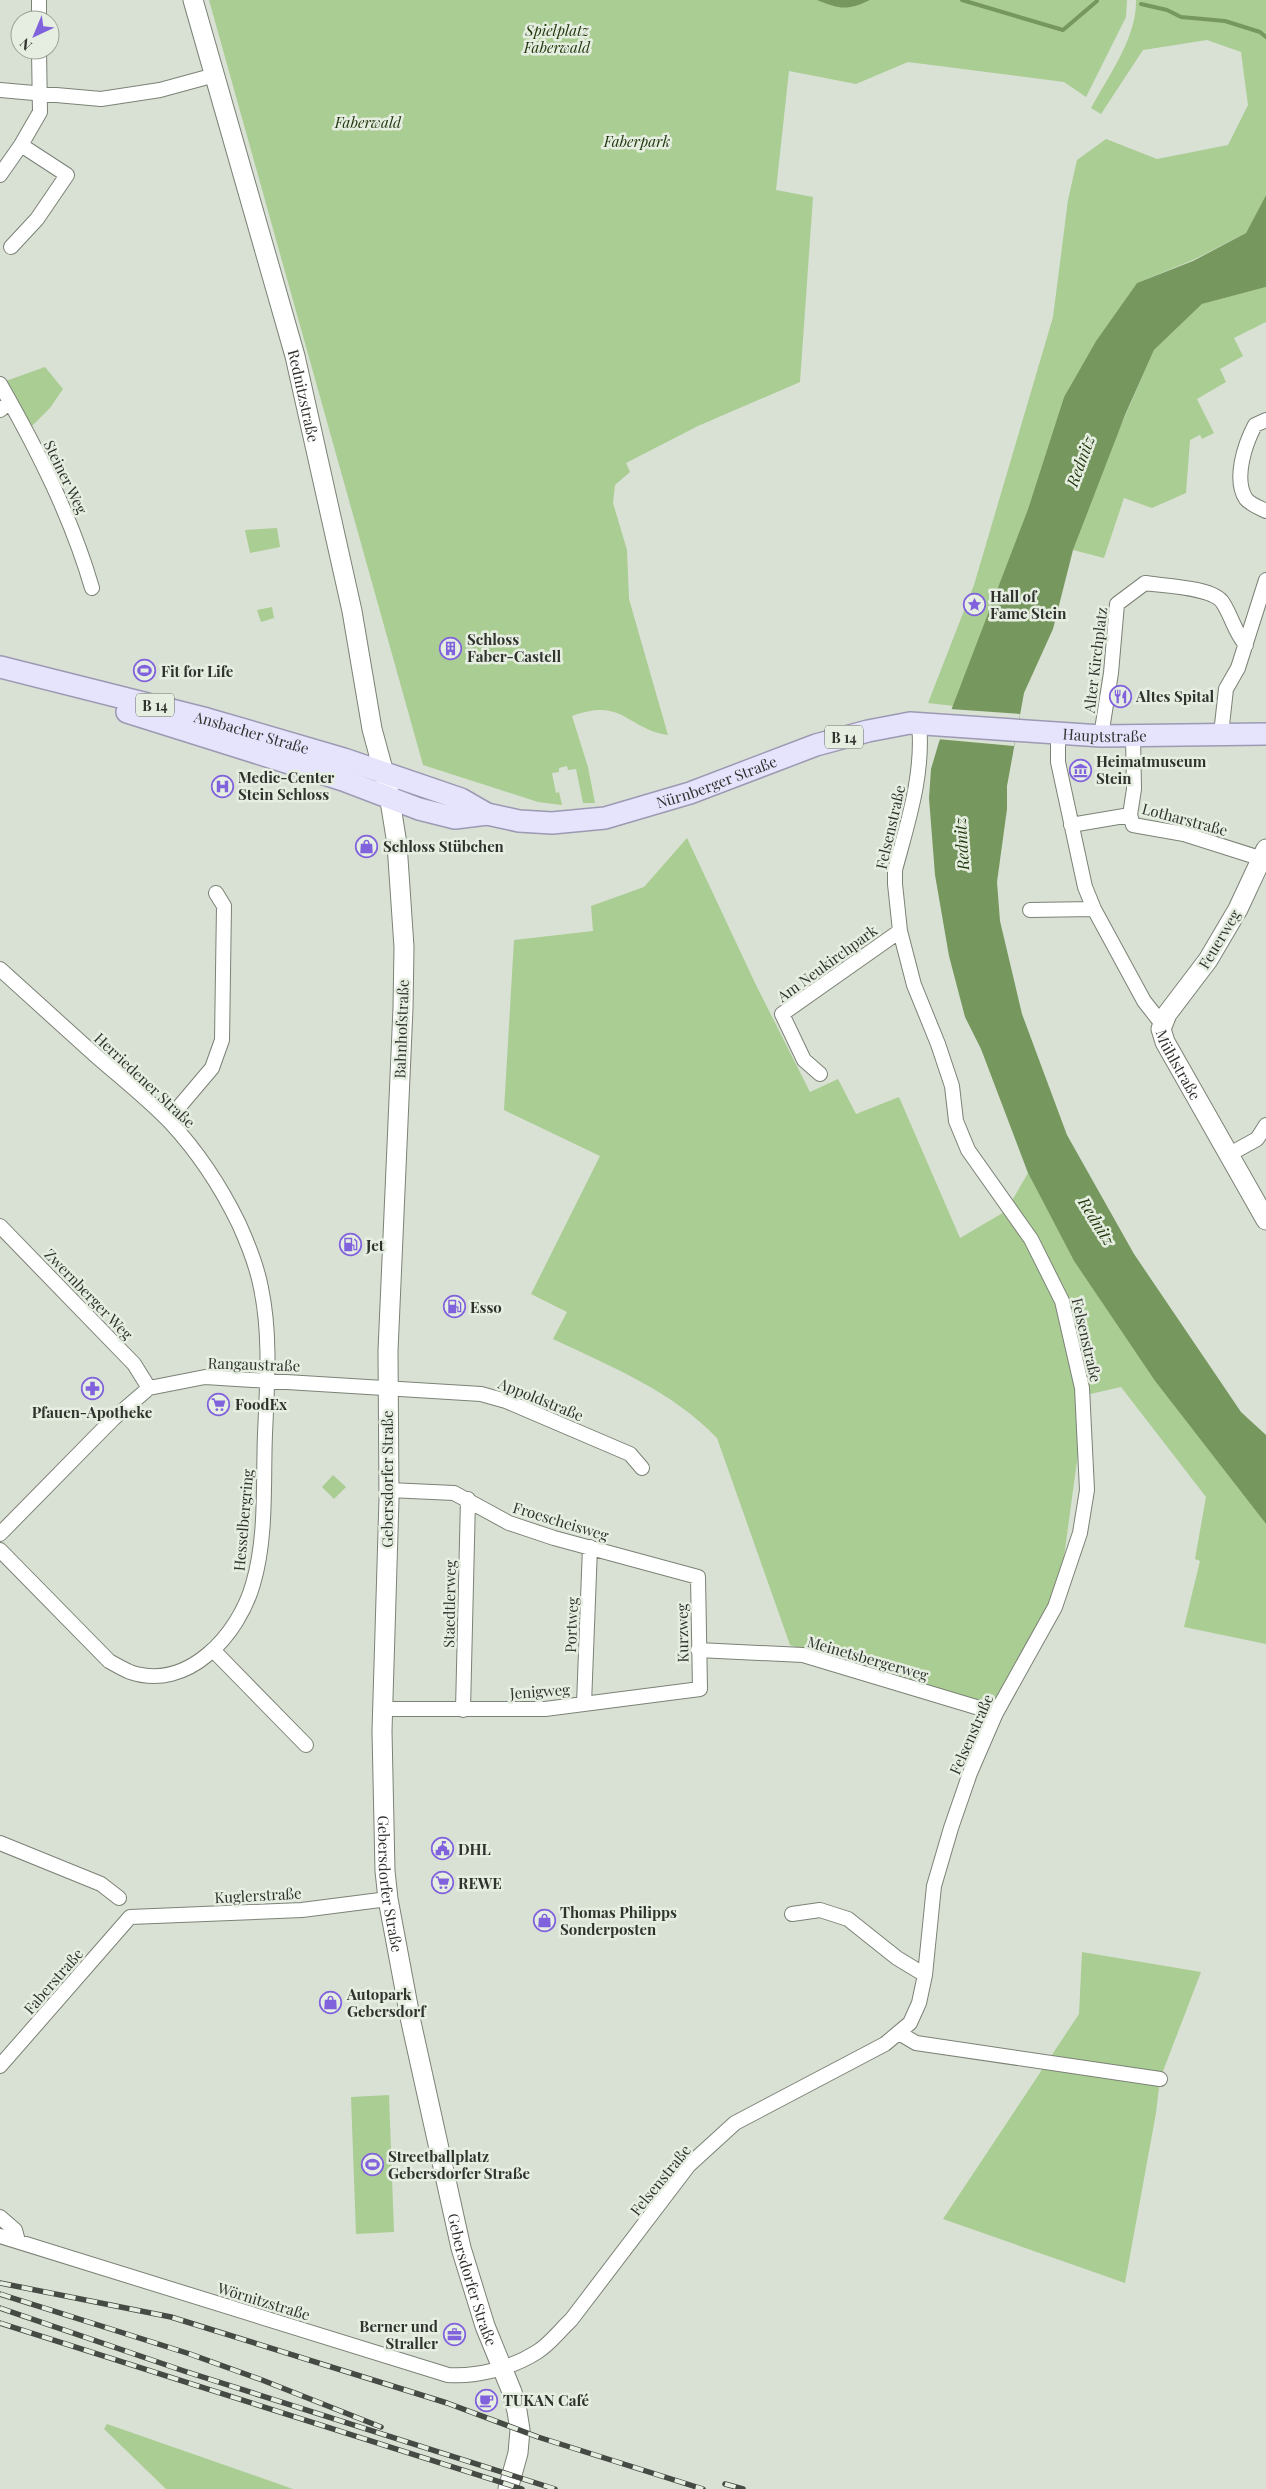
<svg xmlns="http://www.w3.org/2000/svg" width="1266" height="2489" font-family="'Playfair Display',serif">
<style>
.green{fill:#aacd93}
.water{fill:#76985e}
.pier{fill:#d9e1d4}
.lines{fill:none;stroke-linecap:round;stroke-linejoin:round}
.stream{stroke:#76985e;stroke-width:4}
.street-casing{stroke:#7b8276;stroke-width:16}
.secondary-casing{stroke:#7b8276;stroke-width:21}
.primary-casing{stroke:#9c99b3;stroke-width:24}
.street{stroke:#fff;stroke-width:14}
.secondary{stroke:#fff;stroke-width:19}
.primary{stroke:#e6e3fd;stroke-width:21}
.rail-casing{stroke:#464a44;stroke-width:5.5}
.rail{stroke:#e6eee1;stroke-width:4;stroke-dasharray:11;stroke-linecap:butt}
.labels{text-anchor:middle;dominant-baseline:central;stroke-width:5;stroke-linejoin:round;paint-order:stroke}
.shield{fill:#e6eee1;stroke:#666a63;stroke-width:1}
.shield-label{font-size:14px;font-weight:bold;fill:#2f322d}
.park-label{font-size:15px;font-style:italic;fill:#1e350a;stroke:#e6eee1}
.street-label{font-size:15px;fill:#2f322d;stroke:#e6eee1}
.poi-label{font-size:15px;font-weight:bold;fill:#2f322d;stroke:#e6eee1;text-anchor:start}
.water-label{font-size:16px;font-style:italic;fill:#21380d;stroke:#e6eee1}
</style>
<rect width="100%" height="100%" fill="#d9e1d4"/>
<path class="green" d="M 209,0 L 1127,0 L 1126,17 L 1086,97 L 1064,82 L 908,62 L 856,84 L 789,71 L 776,190 L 813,197 L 800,382 L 698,426 L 626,463 L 630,472 L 615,485 L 613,503 L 627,550 L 629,599 L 668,735 C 626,729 624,697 572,716 L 588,767 L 595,803 L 583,803 L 576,769 L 568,770 L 567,766 L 559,768 L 559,772 L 552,773 L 556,793 L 559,792 L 562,805 L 538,802 L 423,765 Z
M 1136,0 L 1266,0 L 1266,195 L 1246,233 L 1193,260 L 1137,283 L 1096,341 L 1064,397 L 1028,509 L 954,706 L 928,703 L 974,585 L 1053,317 L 1068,200 L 1077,160 L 1106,139 L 1157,159 L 1228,145 L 1248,105 L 1241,52 L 1207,40 L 1143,50 L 1101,114 L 1091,108 C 1109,75 1137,37 1136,0 Z
M 1266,287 L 1266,322 L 1234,338 L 1243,356 L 1220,369 L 1226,382 L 1197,399 L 1214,433 L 1202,439 L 1200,435 L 1190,440 L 1186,493 L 1152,508 L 1124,498 L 1104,558 L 1073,550 L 1103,466 L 1154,350 L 1202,304 Z
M 45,367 L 63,389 L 50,408 L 30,428 L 3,382 Z
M 277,528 L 280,547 L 250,553 L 245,530 Z
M 272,607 L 274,618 L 261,622 L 257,610 Z
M 687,838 L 756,985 L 810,1092 L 838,1079 L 856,1114 L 899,1097 L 960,1238 L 1006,1211 L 1028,1173 L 1074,1261 L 1155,1381 L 1266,1524 L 1266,1644 L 1184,1627 L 1200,1561 L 1195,1559 L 1206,1497 L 1121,1387 L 1086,1395 L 1060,1586 L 992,1708 L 790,1645 L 717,1438 C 672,1391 612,1367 553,1339 L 567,1312 L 531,1294 L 600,1156 L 504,1110 L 514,940 L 593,931 L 591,906 L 644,887 Z
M 333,1475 L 346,1487 L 334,1499 L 322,1487 Z
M 1082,1952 L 1201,1972 L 1160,2079 L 1156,2113 L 1125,2283 L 943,2219 L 1079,2014 Z
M 389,2095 L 394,2232 L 356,2234 L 351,2097 Z
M 107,2424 L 293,2489 L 166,2489 L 104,2429 Z"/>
<path class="water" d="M 817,0 L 870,0 C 847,11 840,9 817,0 Z
M 1266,195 L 1266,287 L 1202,304 L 1154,350 L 1125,415 L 1073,550 L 1053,629 L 1024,693 L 1007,786 L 1007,809 L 997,882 L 1000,921 L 1022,1014 L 1067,1135 L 1134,1254 L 1241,1412 L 1266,1435 L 1266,1524 L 1155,1381 L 1074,1261 L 1028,1173 L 981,1049 L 965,1017 L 949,956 L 935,875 L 929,798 L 931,769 L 939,742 L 1028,509 L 1064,397 L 1096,341 L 1137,283 L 1193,261 L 1246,233 Z"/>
<path class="pier" d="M 950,709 L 1020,714 L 1014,746 L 937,739 Z"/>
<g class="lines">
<path class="stream" d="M 962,0 L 1063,30 L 1097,1
M 1141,4 L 1167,10 L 1181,17 L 1225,21 L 1260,32 L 1266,37"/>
<defs>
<path id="street" d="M 39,0 L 39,20
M 0,90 L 101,99 L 160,90 L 215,75
M 0,175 L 21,145 L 40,112 L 39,50
M 11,247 L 37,219 L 67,175 L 21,145
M 0,384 C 37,449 71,516 92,588
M 0,410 L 10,402
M 1266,420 L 1255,425 C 1245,444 1233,479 1246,499 C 1250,504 1260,508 1266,511
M 1058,734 L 1058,762 L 1085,887 L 1094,909 L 1144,1001 L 1162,1024
M 1221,734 L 1226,689 L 1238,668 L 1266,580
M 1101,736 L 1111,673 L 1117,604 L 1145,583 C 1163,586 1214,587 1223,603 C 1232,617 1235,633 1246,645
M 1130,815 L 1134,789 L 1133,736
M 1071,825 L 1130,815 L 1133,825 L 1184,834 L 1266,860
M 1030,910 L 1094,909
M 0,969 C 32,998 63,1026 95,1055 C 120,1077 147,1098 170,1122 C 198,1152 221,1187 239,1224 C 248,1244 257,1266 261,1288 C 271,1335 267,1386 265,1434 C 263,1482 267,1537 253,1584 C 239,1634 188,1692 130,1672 C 123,1669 116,1665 109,1661 L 0,1550
M 820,1074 L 804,1060 L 782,1014 L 900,931
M 168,1120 L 212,1068 L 222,1040 L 224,906 L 216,893
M 1228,1155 L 1257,1139 L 1266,1125
M 0,1226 L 134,1364 L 149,1388
M 0,1534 L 113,1419 L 149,1388 L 205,1377 L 481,1394 L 506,1401 L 630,1454 L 642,1468
M 213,1650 L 306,1745
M 698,1650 L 803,1655 L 996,1713
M 584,1704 L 590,1547
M 382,1709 L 545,1709 L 700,1689 L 698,1577 L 554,1538 L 509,1523 L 454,1493 L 389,1490
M 463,1710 L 468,1499
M 0,1843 L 101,1884 L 119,1898
M 792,1914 L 820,1910 L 848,1919 L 897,1958 L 925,1975
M 899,2033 L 916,2043 L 1160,2079
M 0,2066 L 130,1917 L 302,1910 L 388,1899
M 0,2217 L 15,2230 L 18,2241
M 0,2236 L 448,2375 C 477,2377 512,2368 537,2352 C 550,2344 560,2330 571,2320 L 689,2165 L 735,2123 L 885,2044 L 910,2023 L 919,2003 L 925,1975 L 934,1886 L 951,1828 L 970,1773 L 996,1713 L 1055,1607 L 1080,1533 L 1087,1490 L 1082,1388 L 1062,1301 L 1031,1239 L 968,1150 L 956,1121 L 952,1086 L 938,1044 L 914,985 L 900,931 L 895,884 L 895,870 C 908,821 924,774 919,723"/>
<g id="secondary">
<path id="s1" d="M 193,0 L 295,356 L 352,611 L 372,729 L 388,788 L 397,844 L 404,947 L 403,1008 L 388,1351 L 389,1499 L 382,1731 L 385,1871 L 388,1899 L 411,2022 L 461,2248 L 485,2326 L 512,2392 L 517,2411 L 520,2430 L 518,2453 L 508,2489"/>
<path id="s2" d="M 1266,849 L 1238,909 L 1208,960 L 1167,1014 L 1161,1029 L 1165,1042 L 1266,1220"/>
</g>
<g id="primary">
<path id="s3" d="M 0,667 L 207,719 L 344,759 L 461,799 L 487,814 L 519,821 L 552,823 L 605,818 L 690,793 L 816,745 L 868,731 L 910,723 L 1101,736 L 1266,734"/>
<path d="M 127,712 L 343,780 L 419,809 L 455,818 L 487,814"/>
</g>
</defs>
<use href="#street" class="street-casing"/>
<use href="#secondary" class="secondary-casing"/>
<use href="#primary" class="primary-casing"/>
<use href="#street" class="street"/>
<use href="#secondary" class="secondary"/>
<use href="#primary" class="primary"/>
<defs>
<path id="rail" d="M 0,2283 L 171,2317 L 447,2403 L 538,2437 L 703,2489
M 0,2294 L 190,2354 L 262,2380 L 381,2427
M 0,2308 L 184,2371 L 555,2489
M 0,2323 L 522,2489
M 725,2484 L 743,2489"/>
</defs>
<use href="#rail" class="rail-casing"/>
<use href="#rail" class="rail"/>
</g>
<defs>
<symbol id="sight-ring" viewBox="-11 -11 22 22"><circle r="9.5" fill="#e6eee1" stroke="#8162dd" stroke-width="1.5"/><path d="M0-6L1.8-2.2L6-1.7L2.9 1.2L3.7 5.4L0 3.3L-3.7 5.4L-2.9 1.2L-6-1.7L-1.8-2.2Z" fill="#8162dd"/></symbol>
<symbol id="building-ring" viewBox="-11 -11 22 22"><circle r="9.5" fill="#e6eee1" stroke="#8162dd" stroke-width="1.5"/><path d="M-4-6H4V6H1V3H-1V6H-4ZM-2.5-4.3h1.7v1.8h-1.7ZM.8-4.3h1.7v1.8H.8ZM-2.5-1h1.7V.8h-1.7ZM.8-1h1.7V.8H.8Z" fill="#8162dd"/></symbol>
<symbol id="stadium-ring" viewBox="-11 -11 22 22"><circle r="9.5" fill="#e6eee1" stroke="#8162dd" stroke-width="1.5"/><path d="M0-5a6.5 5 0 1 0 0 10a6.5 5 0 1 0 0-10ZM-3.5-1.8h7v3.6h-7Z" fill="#8162dd"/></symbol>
<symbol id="restaurant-ring" viewBox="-11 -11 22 22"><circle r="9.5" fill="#e6eee1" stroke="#8162dd" stroke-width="1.5"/><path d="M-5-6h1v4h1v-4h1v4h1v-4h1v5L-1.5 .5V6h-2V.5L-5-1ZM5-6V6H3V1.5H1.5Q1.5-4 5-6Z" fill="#8162dd"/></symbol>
<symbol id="museum-ring" viewBox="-11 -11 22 22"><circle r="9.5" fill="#e6eee1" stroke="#8162dd" stroke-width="1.5"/><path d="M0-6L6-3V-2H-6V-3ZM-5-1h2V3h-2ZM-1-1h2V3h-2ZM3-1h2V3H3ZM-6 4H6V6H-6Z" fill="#8162dd"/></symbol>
<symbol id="hospital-ring" viewBox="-11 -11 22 22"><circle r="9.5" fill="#e6eee1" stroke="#8162dd" stroke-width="1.5"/><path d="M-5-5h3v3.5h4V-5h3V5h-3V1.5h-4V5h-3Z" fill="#8162dd"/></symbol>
<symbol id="shop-ring" viewBox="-11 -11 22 22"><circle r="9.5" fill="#e6eee1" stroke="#8162dd" stroke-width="1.5"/><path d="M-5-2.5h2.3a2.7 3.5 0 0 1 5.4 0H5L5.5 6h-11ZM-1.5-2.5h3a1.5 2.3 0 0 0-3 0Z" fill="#8162dd"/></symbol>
<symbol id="fuel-ring" viewBox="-11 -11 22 22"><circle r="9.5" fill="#e6eee1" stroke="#8162dd" stroke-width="1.5"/><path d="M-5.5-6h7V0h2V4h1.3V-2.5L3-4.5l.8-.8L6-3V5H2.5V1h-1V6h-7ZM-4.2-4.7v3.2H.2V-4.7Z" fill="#8162dd"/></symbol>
<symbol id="pharmacy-ring" viewBox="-11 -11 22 22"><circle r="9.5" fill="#e6eee1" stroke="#8162dd" stroke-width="1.5"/><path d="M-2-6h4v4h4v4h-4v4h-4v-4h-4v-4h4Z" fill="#8162dd"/></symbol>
<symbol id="supermarket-ring" viewBox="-11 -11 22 22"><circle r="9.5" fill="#e6eee1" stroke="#8162dd" stroke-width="1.5"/><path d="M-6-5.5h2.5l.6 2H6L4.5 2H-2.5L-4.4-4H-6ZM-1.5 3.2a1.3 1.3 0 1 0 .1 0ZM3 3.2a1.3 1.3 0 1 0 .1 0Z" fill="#8162dd"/></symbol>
<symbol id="civic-ring" viewBox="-11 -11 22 22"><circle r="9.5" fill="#e6eee1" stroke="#8162dd" stroke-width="1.5"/><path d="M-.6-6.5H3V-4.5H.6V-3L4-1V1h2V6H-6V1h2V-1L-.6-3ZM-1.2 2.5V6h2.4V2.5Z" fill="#8162dd"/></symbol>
<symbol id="office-ring" viewBox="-11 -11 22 22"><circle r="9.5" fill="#e6eee1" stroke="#8162dd" stroke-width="1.5"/><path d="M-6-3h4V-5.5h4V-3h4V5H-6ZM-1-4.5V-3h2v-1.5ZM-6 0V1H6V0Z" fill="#8162dd"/></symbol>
<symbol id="cafe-ring" viewBox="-11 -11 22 22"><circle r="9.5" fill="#e6eee1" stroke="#8162dd" stroke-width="1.5"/><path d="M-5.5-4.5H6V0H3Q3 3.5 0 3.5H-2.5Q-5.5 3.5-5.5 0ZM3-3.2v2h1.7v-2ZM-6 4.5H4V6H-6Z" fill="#8162dd"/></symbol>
</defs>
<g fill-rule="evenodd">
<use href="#sight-ring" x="962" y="592" width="25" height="25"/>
<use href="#building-ring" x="438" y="636" width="25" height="25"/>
<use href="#stadium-ring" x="132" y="658" width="25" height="25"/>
<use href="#restaurant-ring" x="1108" y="684" width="25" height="25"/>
<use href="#museum-ring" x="1068" y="758" width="25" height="25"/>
<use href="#hospital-ring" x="210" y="774" width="25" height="25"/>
<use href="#shop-ring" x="354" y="834" width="25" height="25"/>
<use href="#fuel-ring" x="338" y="1232" width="25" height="25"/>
<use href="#fuel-ring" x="442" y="1294" width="25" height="25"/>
<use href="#pharmacy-ring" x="80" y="1376" width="25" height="25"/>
<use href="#supermarket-ring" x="206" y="1392" width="25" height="25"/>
<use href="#civic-ring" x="430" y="1836" width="25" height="25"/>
<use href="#supermarket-ring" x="430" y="1870" width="25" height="25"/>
<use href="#shop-ring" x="532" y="1908" width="25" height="25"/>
<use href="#shop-ring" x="318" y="1990" width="25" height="25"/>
<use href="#stadium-ring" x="360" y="2152" width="25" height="25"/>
<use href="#office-ring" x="442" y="2322" width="25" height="25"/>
<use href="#cafe-ring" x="474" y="2388" width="25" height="25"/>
</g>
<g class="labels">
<g class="shield">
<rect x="136" y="693.5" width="38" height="23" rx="4"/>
<rect x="825" y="725.5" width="38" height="23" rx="4"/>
</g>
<g class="shield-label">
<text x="155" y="705">B 14</text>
<text x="844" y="737">B 14</text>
</g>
<g class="park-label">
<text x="557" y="30">Spielplatz<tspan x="557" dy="17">Faberwald</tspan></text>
<text x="368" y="122">Faberwald</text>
<text x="637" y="141">Faberpark</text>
</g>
<g class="street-label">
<text stroke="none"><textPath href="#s1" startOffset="411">Rednitzstraße</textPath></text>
<text transform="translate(66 477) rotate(64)">Steiner Weg</text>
<text transform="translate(1095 660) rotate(-83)">Alter Kirchplatz</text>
<text stroke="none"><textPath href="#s3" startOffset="260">Ansbacher Straße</textPath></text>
<text stroke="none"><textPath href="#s3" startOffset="1144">Hauptstraße</textPath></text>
<text stroke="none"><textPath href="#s3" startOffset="746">Nürnberger Straße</textPath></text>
<text transform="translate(1185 819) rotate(15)">Lotharstraße</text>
<text transform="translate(890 827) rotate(-77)">Felsenstraße</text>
<text transform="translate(1219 939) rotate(-59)">Feuerweg</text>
<text transform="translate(827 963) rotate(-36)">Am Neukirchpark</text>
<text transform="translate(401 1029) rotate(-88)">Bahnhofstraße</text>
<text stroke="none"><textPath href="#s2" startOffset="249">Mühlstraße</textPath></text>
<text transform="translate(145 1080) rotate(43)">Herriedener Straße</text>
<text transform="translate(89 1294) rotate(46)">Zwernberger Weg</text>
<text transform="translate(1087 1340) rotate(77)">Felsenstraße</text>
<text transform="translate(254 1364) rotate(2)">Rangaustraße</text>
<text transform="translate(541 1399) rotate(22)">Appoldstraße</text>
<text transform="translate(387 1479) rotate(-90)">Gebersdorfer Straße</text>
<text transform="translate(243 1520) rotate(-85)">Hesselbergring</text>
<text transform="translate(561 1521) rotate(17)">Froescheisweg</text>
<text transform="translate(449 1604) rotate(-89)">Staedtlerweg</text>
<text transform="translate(571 1625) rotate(-88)">Portweg</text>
<text transform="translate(682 1633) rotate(-91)">Kurzweg</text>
<text transform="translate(868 1658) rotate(16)">Meinetsbergerweg</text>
<text transform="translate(540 1691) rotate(-4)">Jenigweg</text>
<text transform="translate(971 1734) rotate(-66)">Felsenstraße</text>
<text stroke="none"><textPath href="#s1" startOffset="1910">Gebersdorfer Straße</textPath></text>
<text transform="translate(258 1895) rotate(-3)">Kuglerstraße</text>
<text transform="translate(53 1981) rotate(-49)">Faberstraße</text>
<text transform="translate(660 2180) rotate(-51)">Felsenstraße</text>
<text stroke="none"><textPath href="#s1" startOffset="2315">Gebersdorfer Straße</textPath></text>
<text transform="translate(264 2301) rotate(17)">Wörnitzstraße</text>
</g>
<g class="poi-label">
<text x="990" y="596">Hall of<tspan x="990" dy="17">Fame Stein</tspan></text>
<text x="467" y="639">Schloss<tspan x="467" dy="17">Faber-Castell</tspan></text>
<text x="161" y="671">Fit for Life</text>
<text x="1136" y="696">Altes Spital</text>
<text x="1096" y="761">Heimatmuseum<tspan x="1096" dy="17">Stein</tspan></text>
<text x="238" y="777">Medic-Center<tspan x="238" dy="17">Stein Schloss</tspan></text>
<text x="383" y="846">Schloss Stübchen</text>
<text x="366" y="1245">Jet</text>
<text x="470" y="1307">Esso</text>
<text x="235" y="1404">FoodEx</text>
<text x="92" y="1412" text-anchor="middle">Pfauen-Apotheke</text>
<text x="458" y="1849">DHL</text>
<text x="458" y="1883">REWE</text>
<text x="560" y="1912">Thomas Philipps<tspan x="560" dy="17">Sonderposten</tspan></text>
<text x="347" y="1994">Autopark<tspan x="347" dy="17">Gebersdorf</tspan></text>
<text x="388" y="2156">Streetballplatz<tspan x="388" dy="17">Gebersdorfer Straße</tspan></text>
<text x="438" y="2326" text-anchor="end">Berner und<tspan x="438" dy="17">Straller</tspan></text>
<text x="503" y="2400">TUKAN Café</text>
</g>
<g class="water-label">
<text transform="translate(1080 461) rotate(-70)">Rednitz</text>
<text transform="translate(961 844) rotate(-94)">Rednitz</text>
<text transform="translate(1097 1221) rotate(58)">Rednitz</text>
</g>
</g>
<g transform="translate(35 35) rotate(224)"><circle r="24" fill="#e6eee1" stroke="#9da399"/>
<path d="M0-4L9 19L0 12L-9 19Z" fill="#8162dd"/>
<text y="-8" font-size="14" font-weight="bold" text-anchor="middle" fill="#2f322d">N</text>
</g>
</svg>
